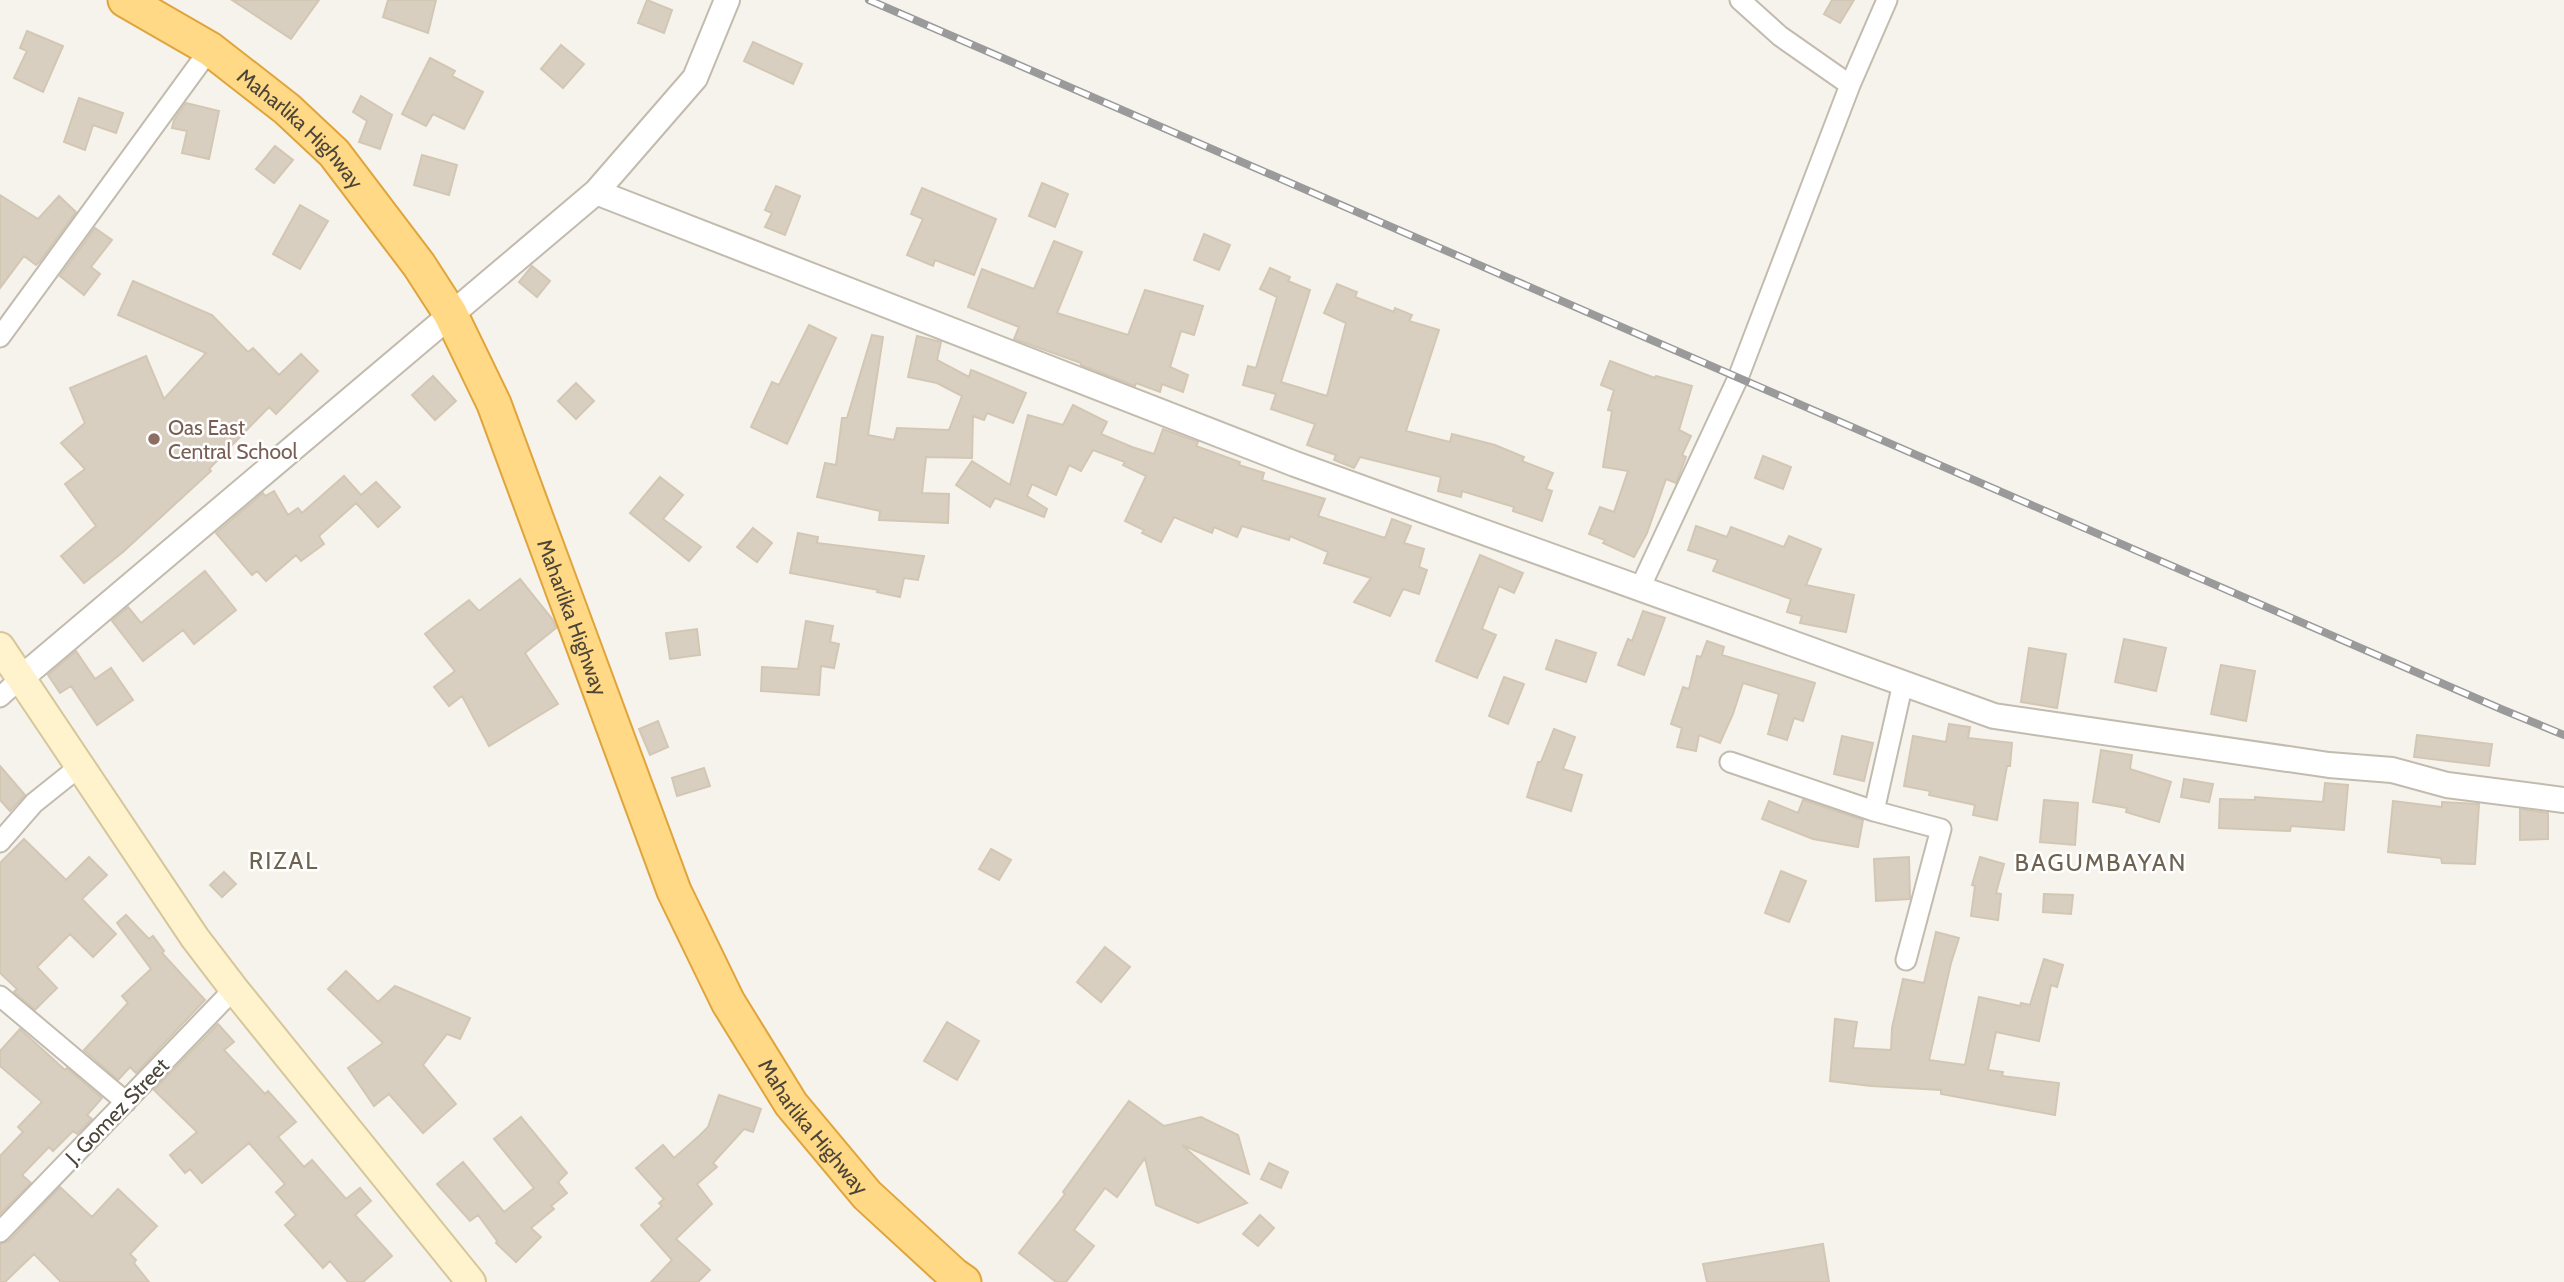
<svg xmlns="http://www.w3.org/2000/svg" width="2564" height="1282" font-family="Cabin,sans-serif">
<style>
.building{fill:#d8cfc1;stroke:#d3c7b4;stroke-width:2}
.lines{fill:none;stroke-linecap:round;stroke-linejoin:round}
.minor-casing{stroke:#c2bbae;stroke-width:23}
.tertiary-casing{stroke:#c2bbae;stroke-width:28}
.secondary-casing{stroke:#d6c79b;stroke-width:32}
.trunk-casing{stroke:#e0a43c;stroke-width:37}
.minor{stroke:#fff;stroke-width:19}
.tertiary{stroke:#fff;stroke-width:24}
.secondary{stroke:#fff3cd;stroke-width:28}
.trunk{stroke:#ffd985;stroke-width:33}
.rail-casing{stroke:#9a9a9a;stroke-width:8}
.rail{stroke:#fff;stroke-width:5;stroke-dasharray:16;stroke-linecap:butt}
.education-dot{fill:#8d6e63;stroke:#fff;stroke-width:2.5}
.labels{text-anchor:middle;dominant-baseline:central;stroke-width:5;stroke-linejoin:round;paint-order:stroke}
.street-label{font-size:21px;fill:#4b4439;stroke:#fff}
.education-label{font-size:21px;fill:#785e54;stroke:#fff;text-anchor:start}
.quarter-label{font-size:24px;letter-spacing:2px;fill:#6e6250;stroke:#fff}
</style>
<rect width="100%" height="100%" fill="#f6f3ec"/>
<path class="building" d="M 232,0 L 319,0 L 291,39 Z
M 388,0 L 436,0 L 428,33 L 383,17 Z
M 647,0 L 672,10 L 664,33 L 638,23 Z
M 1832,0 L 1854,0 L 1840,23 L 1824,14 Z
M 27,31 L 63,46 L 43,92 L 14,78 L 27,51 L 20,48 Z
M 753,42 L 802,64 L 793,84 L 744,61 Z
M 561,45 L 584,64 L 563,88 L 541,69 Z
M 430,58 L 455,71 L 452,76 L 483,92 L 464,129 L 433,114 L 426,126 L 402,114 Z
M 361,96 L 392,115 L 380,149 L 359,142 L 367,121 L 353,112 Z
M 79,98 L 123,113 L 116,133 L 93,125 L 85,150 L 64,142 Z
M 186,103 L 219,111 L 209,159 L 182,153 L 187,131 L 172,128 L 174,120 Z
M 275,146 L 293,160 L 274,183 L 256,169 Z
M 422,155 L 457,165 L 449,195 L 414,185 Z
M 1042,183 L 1068,194 L 1055,227 L 1029,216 Z
M 776,186 L 800,196 L 785,235 L 765,227 L 772,213 L 765,210 Z
M 922,188 L 996,219 L 974,275 L 935,260 L 933,266 L 907,255 L 923,219 L 911,214 Z
M 0,195 L 38,219 L 59,196 L 76,212 L 40,261 L 36,265 L 24,256 L 0,288 Z
M 300,205 L 328,221 L 300,269 L 273,254 Z
M 95,228 L 112,240 L 91,267 L 100,274 L 84,295 L 60,276 Z
M 1204,234 L 1230,245 L 1219,270 L 1194,260 Z
M 1054,241 L 1082,252 L 1057,313 L 1128,335 L 1145,290 L 1203,306 L 1194,335 L 1181,331 L 1170,367 L 1188,375 L 1183,392 L 1162,384 L 1160,392 L 1136,383 L 1135,386 L 1081,365 L 1081,363 L 1014,339 L 1019,327 L 968,307 L 982,269 L 1034,289 Z
M 532,266 L 550,281 L 537,297 L 519,282 Z
M 1270,268 L 1290,277 L 1288,281 L 1310,290 L 1281,382 L 1327,396 L 1346,323 L 1324,313 L 1337,284 L 1357,292 L 1355,297 L 1394,312 L 1395,308 L 1412,315 L 1409,321 L 1439,330 L 1406,431 L 1450,442 L 1452,434 L 1495,445 L 1524,457 L 1522,461 L 1553,473 L 1546,489 L 1552,491 L 1542,521 L 1513,511 L 1514,507 L 1462,491 L 1461,497 L 1438,491 L 1441,477 L 1360,457 L 1354,468 L 1334,460 L 1336,455 L 1307,445 L 1315,424 L 1271,409 L 1276,394 L 1243,385 L 1248,366 L 1256,368 L 1277,297 L 1260,289 Z
M 133,281 L 212,315 L 248,352 L 253,348 L 279,375 L 301,354 L 318,371 L 276,414 L 269,407 L 209,469 L 211,471 L 123,552 L 84,583 L 61,556 L 96,526 L 65,484 L 85,469 L 61,443 L 85,423 L 70,388 L 146,356 L 164,399 L 206,353 L 118,315 Z
M 809,325 L 836,338 L 787,444 L 751,427 L 772,382 L 779,385 Z
M 872,335 L 883,337 L 868,435 L 894,440 L 897,428 L 949,430 L 962,396 L 937,383 L 908,377 L 917,336 L 941,342 L 937,360 L 969,377 L 971,370 L 974,371 L 1026,393 L 1013,423 L 987,413 L 984,420 L 973,416 L 972,458 L 926,457 L 922,493 L 949,494 L 948,523 L 879,520 L 880,511 L 817,497 L 825,463 L 836,465 L 842,418 L 847,418 Z
M 1610,361 L 1655,378 L 1656,376 L 1692,386 L 1679,430 L 1691,436 L 1682,455 L 1686,457 L 1676,483 L 1666,479 L 1647,533 L 1634,557 L 1603,543 L 1605,540 L 1589,534 L 1600,507 L 1614,512 L 1628,471 L 1603,467 L 1612,411 L 1608,410 L 1614,390 L 1601,385 Z
M 433,376 L 456,401 L 435,420 L 412,395 Z
M 576,383 L 594,401 L 576,419 L 558,401 Z
M 1073,405 L 1107,422 L 1101,434 L 1132,447 L 1154,454 L 1163,429 L 1198,442 L 1196,446 L 1240,462 L 1239,465 L 1264,473 L 1262,480 L 1325,499 L 1318,516 L 1385,538 L 1392,519 L 1411,526 L 1404,543 L 1424,549 L 1419,567 L 1427,570 L 1419,594 L 1403,589 L 1390,616 L 1354,602 L 1371,578 L 1324,563 L 1328,552 L 1290,536 L 1289,540 L 1242,526 L 1237,537 L 1214,527 L 1212,533 L 1174,517 L 1161,542 L 1142,533 L 1144,530 L 1125,521 L 1146,476 L 1123,465 L 1125,462 L 1093,450 L 1081,471 L 1069,465 L 1056,495 L 1032,484 L 1027,496 L 1047,509 L 1044,517 L 995,498 L 990,507 L 956,485 L 972,461 L 1010,485 L 1028,415 L 1063,425 Z
M 1763,456 L 1791,467 L 1783,489 L 1755,478 Z
M 344,476 L 361,495 L 376,482 L 400,507 L 378,527 L 356,503 L 319,536 L 324,544 L 301,561 L 296,555 L 266,581 L 257,571 L 252,575 L 216,533 L 263,493 L 265,496 L 274,491 L 288,515 L 298,508 L 302,513 Z
M 660,477 L 683,495 L 663,519 L 701,547 L 689,561 L 630,513 Z
M 1696,526 L 1727,537 L 1731,527 L 1784,547 L 1789,536 L 1821,549 L 1806,585 L 1854,595 L 1846,632 L 1800,623 L 1802,616 L 1787,612 L 1791,599 L 1713,571 L 1718,560 L 1688,550 Z
M 753,528 L 772,543 L 757,562 L 737,547 Z
M 798,533 L 818,537 L 817,543 L 924,556 L 918,580 L 904,578 L 900,597 L 877,592 L 878,590 L 790,573 Z
M 1480,555 L 1523,573 L 1514,593 L 1499,586 L 1482,629 L 1496,635 L 1477,678 L 1436,661 Z
M 205,571 L 236,610 L 194,644 L 183,630 L 143,661 L 112,621 L 128,607 L 141,623 Z
M 520,579 L 553,620 L 556,628 L 525,653 L 558,704 L 489,746 L 462,696 L 449,706 L 434,687 L 455,671 L 425,634 L 469,600 L 479,611 Z
M 1643,611 L 1665,618 L 1644,675 L 1618,665 L 1628,639 L 1632,641 Z
M 806,621 L 833,626 L 830,642 L 839,644 L 834,668 L 821,666 L 819,695 L 761,691 L 762,667 L 798,669 Z
M 697,629 L 700,655 L 670,659 L 666,633 Z
M 2124,639 L 2166,648 L 2156,691 L 2115,682 Z
M 1556,640 L 1596,653 L 1586,682 L 1546,669 Z
M 1707,641 L 1724,647 L 1722,655 L 1815,683 L 1803,721 L 1794,718 L 1787,740 L 1768,734 L 1779,694 L 1743,683 L 1733,714 L 1720,743 L 1699,735 L 1696,751 L 1677,747 L 1682,728 L 1671,724 L 1683,687 L 1689,689 L 1697,656 L 1701,657 Z
M 2029,648 L 2066,654 L 2057,708 L 2021,702 Z
M 76,651 L 95,679 L 111,668 L 133,700 L 97,725 L 71,686 L 60,693 L 48,675 Z
M 2221,665 L 2255,671 L 2246,721 L 2211,714 Z
M 1504,677 L 1524,684 L 1508,724 L 1489,716 Z
M 658,721 L 668,747 L 650,755 L 639,729 Z
M 1949,724 L 1970,727 L 1968,738 L 2012,743 L 2010,766 L 2007,766 L 1997,820 L 1973,815 L 1975,805 L 1929,795 L 1930,791 L 1904,786 L 1913,736 L 1946,742 Z
M 1554,729 L 1575,737 L 1563,769 L 1582,775 L 1571,811 L 1527,797 L 1538,762 L 1541,762 Z
M 2417,735 L 2492,744 L 2489,766 L 2414,757 Z
M 1842,736 L 1873,743 L 1864,781 L 1834,774 Z
M 2101,750 L 2132,755 L 2130,769 L 2171,782 L 2159,822 L 2126,812 L 2127,808 L 2093,802 Z
M 0,766 L 25,795 L 10,811 L 0,800 Z
M 704,768 L 710,786 L 677,796 L 672,778 Z
M 2184,779 L 2213,784 L 2209,802 L 2181,797 Z
M 2325,783 L 2348,785 L 2344,830 L 2291,826 L 2290,831 L 2219,828 L 2220,799 L 2255,800 L 2255,797 L 2323,802 Z
M 1803,800 L 1863,820 L 1858,847 L 1813,839 L 1762,819 L 1769,801 L 1798,813 Z
M 2044,800 L 2078,803 L 2075,845 L 2040,842 Z
M 2393,801 L 2442,807 L 2442,802 L 2479,804 L 2475,864 L 2442,863 L 2441,858 L 2388,852 Z
M 2520,809 L 2548,813 L 2548,839 L 2520,840 Z
M 24,839 L 66,880 L 89,857 L 107,875 L 82,899 L 116,934 L 93,957 L 70,934 L 37,967 L 57,988 L 35,1010 L 14,992 L 17,989 L 0,973 L 0,863 Z
M 991,849 L 1011,860 L 999,880 L 979,869 Z
M 1909,857 L 1910,899 L 1876,901 L 1874,859 Z
M 1980,857 L 2004,864 L 1996,893 L 2001,894 L 1998,920 L 1971,916 L 1975,886 L 1972,885 Z
M 1781,871 L 1806,881 L 1789,922 L 1765,913 Z
M 224,872 L 236,884 L 222,897 L 210,885 Z
M 2044,894 L 2073,895 L 2071,914 L 2043,912 Z
M 126,915 L 149,939 L 153,936 L 164,951 L 162,953 L 205,1000 L 136,1073 L 130,1067 L 118,1080 L 84,1050 L 128,1003 L 122,996 L 151,969 L 117,923 Z
M 1936,932 L 1959,938 L 1951,963 L 1929,1060 L 1965,1065 L 1979,997 L 2020,1006 L 2021,1003 L 2030,1005 L 2044,959 L 2063,965 L 2057,987 L 2051,985 L 2039,1041 L 1996,1032 L 1988,1070 L 2003,1072 L 2002,1076 L 2059,1083 L 2055,1115 L 1941,1094 L 1941,1090 L 1871,1086 L 1830,1081 L 1835,1019 L 1857,1022 L 1853,1048 L 1891,1050 L 1892,1028 L 1903,979 L 1924,983 Z
M 1105,947 L 1130,967 L 1101,1002 L 1077,982 Z
M 346,971 L 378,1002 L 395,986 L 470,1018 L 460,1039 L 447,1034 L 423,1065 L 456,1104 L 423,1133 L 389,1094 L 374,1106 L 348,1068 L 383,1043 L 328,989 Z
M 947,1022 L 979,1041 L 957,1080 L 924,1061 Z
M 218,1024 L 234,1042 L 224,1050 L 265,1094 L 268,1091 L 296,1122 L 278,1137 L 304,1167 L 312,1160 L 346,1199 L 360,1188 L 371,1201 L 355,1215 L 392,1256 L 363,1282 L 348,1282 L 330,1261 L 323,1268 L 285,1225 L 296,1215 L 276,1192 L 285,1184 L 249,1143 L 202,1183 L 190,1169 L 185,1173 L 170,1155 L 197,1132 L 154,1090 Z
M 20,1029 L 65,1070 L 67,1068 L 102,1098 L 87,1115 L 92,1119 L 77,1134 L 73,1131 L 53,1151 L 49,1147 L 22,1175 L 31,1183 L 0,1214 L 0,1156 L 23,1132 L 18,1127 L 42,1102 L 0,1066 L 0,1051 Z
M 719,1095 L 761,1109 L 753,1132 L 744,1129 L 713,1163 L 717,1167 L 697,1184 L 712,1204 L 676,1239 L 710,1270 L 698,1282 L 651,1282 L 672,1260 L 641,1225 L 662,1206 L 659,1203 L 664,1199 L 636,1168 L 663,1145 L 674,1158 L 699,1136 L 708,1127 Z
M 1129,1101 L 1164,1126 L 1201,1117 L 1238,1135 L 1249,1174 L 1182,1145 L 1247,1203 L 1198,1223 L 1156,1205 L 1145,1158 L 1117,1197 L 1105,1188 L 1074,1230 L 1094,1246 L 1066,1282 L 1056,1282 L 1019,1253 L 1065,1194 L 1063,1192 Z
M 521,1117 L 567,1173 L 558,1182 L 567,1193 L 551,1206 L 554,1209 L 531,1228 L 541,1237 L 516,1262 L 496,1243 L 497,1241 L 478,1215 L 470,1221 L 437,1184 L 463,1162 L 504,1212 L 534,1188 L 494,1139 Z
M 1269,1163 L 1288,1172 L 1281,1188 L 1261,1179 Z
M 60,1187 L 92,1217 L 118,1189 L 157,1226 L 130,1254 L 136,1260 L 134,1263 L 149,1282 L 61,1282 L 34,1254 L 5,1282 L 0,1282 L 0,1244 L 9,1241 Z
M 1260,1215 L 1274,1228 L 1258,1246 L 1243,1234 Z
M 1823,1244 L 1829,1282 L 1707,1282 L 1703,1264 Z"/>
<g class="lines">
<defs>
<path id="minor" d="M 1740,0 L 1780,36 L 1850,85 L 1887,0
M 0,337 L 210,49
M 1640,588 L 1738,378 L 1850,85
M 1903,683 L 1874,811 L 1941,829 L 1906,960
M 0,697 L 20,679
M 1730,762 L 1874,811
M 0,842 L 34,803 L 79,767
M 0,996 L 126,1102
M 0,1232 L 234,989"/>
<path id="tertiary" d="M 596,192 L 1295,464 L 1994,716 L 2329,765 L 2392,770 L 2447,785 L 2564,800
M 20,679 L 596,192 L 695,78 L 727,0"/>
<path id="secondary" d="M 0,647 L 195,938 L 234,989 L 471,1282"/>
<g id="trunk">
<path id="s1" d="M 125,0 L 210,49 L 287,109 L 334,153 L 419,265 L 450,313 L 494,404 L 674,891 L 728,1002 L 791,1104 L 867,1195 L 954,1275 L 964,1282"/>
</g>
</defs>
<use href="#minor" class="minor-casing"/>
<use href="#tertiary" class="tertiary-casing"/>
<use href="#secondary" class="secondary-casing"/>
<use href="#trunk" class="trunk-casing"/>
<use href="#minor" class="minor"/>
<use href="#tertiary" class="tertiary"/>
<use href="#secondary" class="secondary"/>
<use href="#trunk" class="trunk"/>
<defs>
<path id="rail" d="M 869,0 L 2501,709 L 2564,735"/>
</defs>
<use href="#rail" class="rail-casing"/>
<use href="#rail" class="rail"/>
</g>
<circle class="education-dot" cx="154" cy="439" r="7"/>
<g class="labels">
<g class="street-label">
<text stroke="none"><textPath href="#s1" startOffset="219">Maharlika Highway</textPath></text>
<text stroke="none"><textPath href="#s1" startOffset="786">Maharlika Highway</textPath></text>
<text transform="translate(117 1111) rotate(-46)">J. Gomez Street</text>
<text stroke="none"><textPath href="#s1" startOffset="1353">Maharlika Highway</textPath></text>
</g>
<g class="education-label">
<text x="168" y="427">Oas East<tspan x="168" dy="24">Central School</tspan></text>
</g>
<g class="quarter-label">
<text x="284" y="860">RIZAL</text>
<text x="2101" y="862">BAGUMBAYAN</text>
</g>
</g>
</svg>
